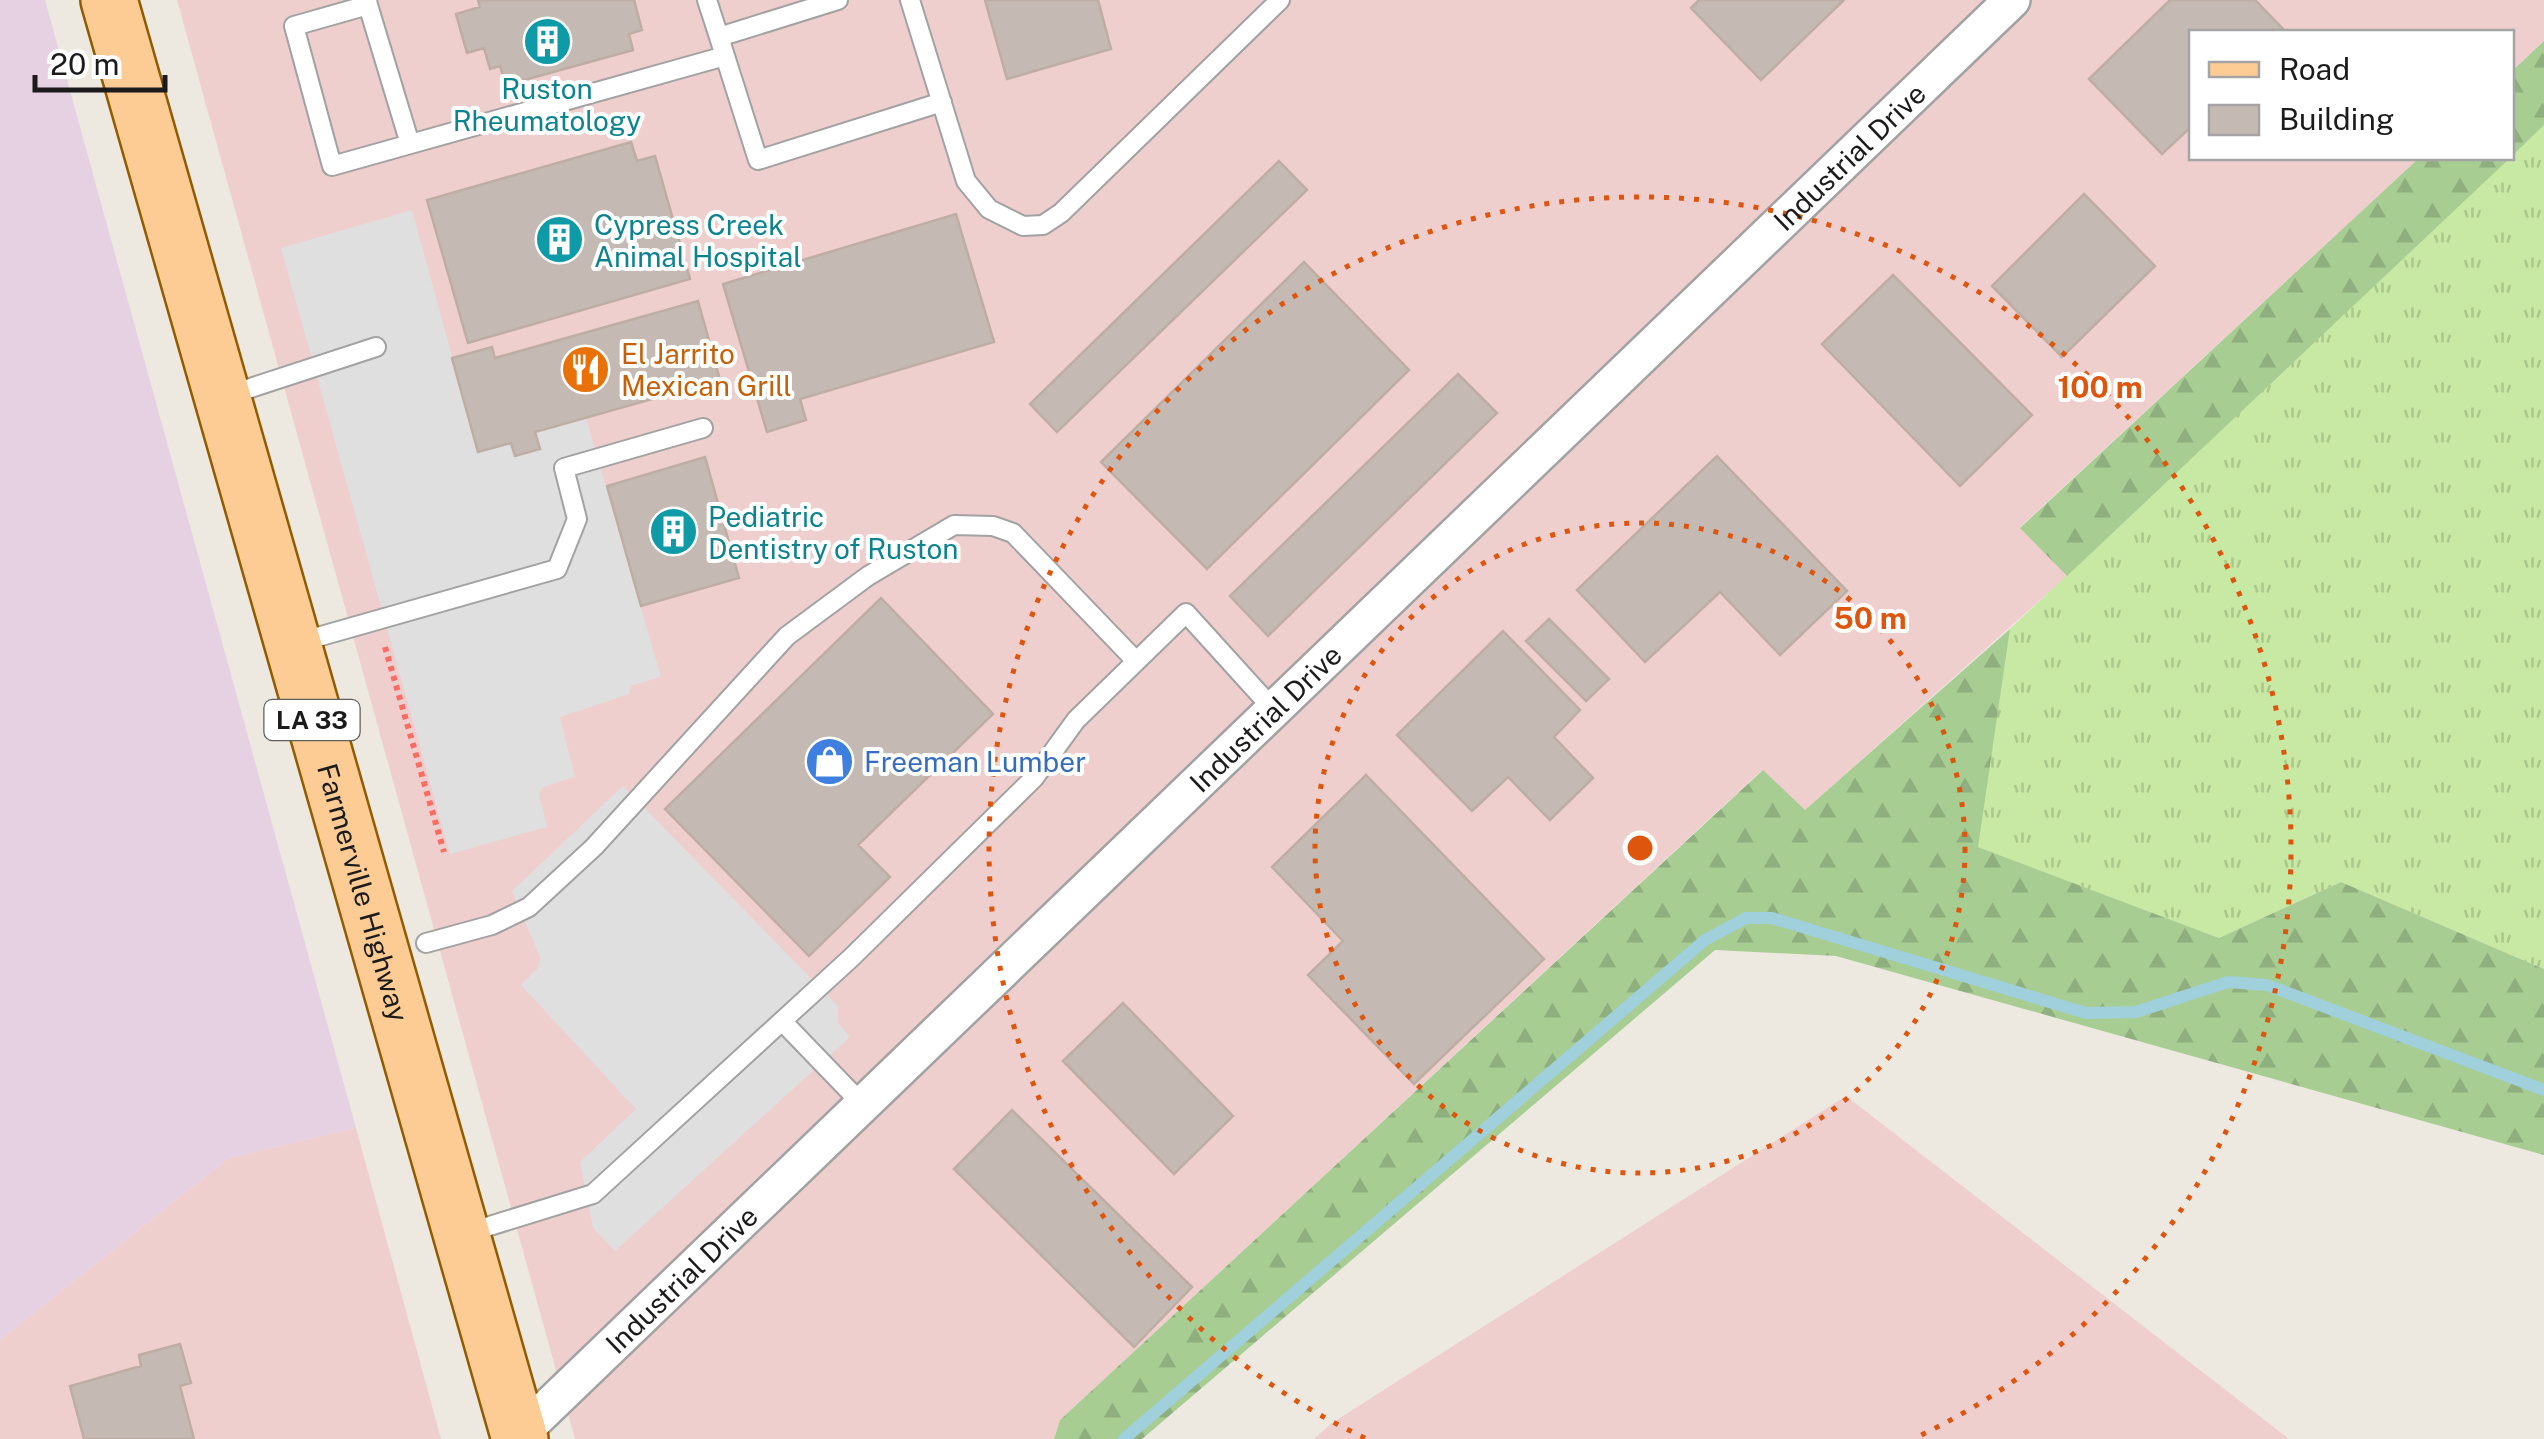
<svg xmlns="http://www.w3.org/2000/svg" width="2544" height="1439" font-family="'Public Sans',sans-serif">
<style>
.commercial{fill:#efcece}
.industrial{fill:#e6d1e3}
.grass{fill:url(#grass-tufts)}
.forest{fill:url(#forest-firs)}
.parking{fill:#dfdfdf}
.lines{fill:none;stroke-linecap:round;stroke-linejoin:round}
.stream{stroke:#9fd0dc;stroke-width:12}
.building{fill:#c4bab3;stroke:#beada2;stroke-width:2.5}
.service-casing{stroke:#a2a2a2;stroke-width:22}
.minor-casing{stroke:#a2a2a2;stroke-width:40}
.primary-casing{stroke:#915b00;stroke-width:60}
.path{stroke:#fb6c62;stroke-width:6;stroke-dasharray:5 5;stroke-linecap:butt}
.service{stroke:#fff;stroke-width:18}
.minor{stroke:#fff;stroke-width:35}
.primary{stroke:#fdcc95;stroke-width:55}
.ring{fill:none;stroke:#de560d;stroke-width:5;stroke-dasharray:5 10}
.labels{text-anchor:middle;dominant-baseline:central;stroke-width:8;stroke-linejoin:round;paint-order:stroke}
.shield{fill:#fff;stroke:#5f5f5f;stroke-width:2.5}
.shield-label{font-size:25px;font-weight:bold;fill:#1b1b1b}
.culture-label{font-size:28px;fill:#0d838f;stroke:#fff;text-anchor:start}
.street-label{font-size:28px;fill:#1b1b1b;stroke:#fff}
.food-label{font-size:28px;fill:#c56008;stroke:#fff;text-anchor:start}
.shop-label{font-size:28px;fill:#366cbe;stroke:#fff;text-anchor:start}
.centre{fill:#de560d;stroke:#fff;stroke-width:5}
.ring-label{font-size:30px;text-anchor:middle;font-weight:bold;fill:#de560d;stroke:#fff;stroke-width:8;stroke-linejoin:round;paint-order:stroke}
</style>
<defs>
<pattern id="grass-tufts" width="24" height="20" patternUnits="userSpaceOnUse" patternTransform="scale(2.5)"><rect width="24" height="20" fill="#c8e9a3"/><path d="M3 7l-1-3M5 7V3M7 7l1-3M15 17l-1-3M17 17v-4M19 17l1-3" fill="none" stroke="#abc78c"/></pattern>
<pattern id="forest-firs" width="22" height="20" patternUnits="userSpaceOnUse" patternTransform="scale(2.5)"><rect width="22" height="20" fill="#a7cd93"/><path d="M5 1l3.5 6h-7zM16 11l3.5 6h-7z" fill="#8faf7e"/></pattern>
</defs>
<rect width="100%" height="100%" fill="#ede8e0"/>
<path class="commercial" d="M 177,0 L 2544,0 L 2544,41 L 2512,71 L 2512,32 L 2192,32 L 2192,158 L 2419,158 L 2020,527 L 2067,576 L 1804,811 L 1762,770 L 1060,1420 L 1054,1439 L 575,1439 Z
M 1846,1096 L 2289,1439 L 1314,1439 L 1332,1423 Z
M 356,1128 L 441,1439 L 0,1439 L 0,1340 L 229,1158 Z"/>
<path class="industrial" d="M 0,0 L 45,0 L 356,1128 L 229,1158 L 0,1340 Z"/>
<path class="grass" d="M 2544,125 L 2544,969 L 2341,882 L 2219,938 L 1977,847 L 2010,629 Z"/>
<path class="forest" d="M 2544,41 L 2544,125 L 2512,156 L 2512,71 Z
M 2419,158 L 2510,158 L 2067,576 L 2020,528 Z
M 2010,629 L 1978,847 L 2219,938 L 2341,882 L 2544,969 L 2544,1155 L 1836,956 L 1715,950 L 1142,1439 L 1054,1439 L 1060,1420 L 1763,770 L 1805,810 Z"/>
<path class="parking" d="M 412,210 L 478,451 L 511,443 L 515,456 L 539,449 L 535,432 L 586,418 L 661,677 L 631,686 L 629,694 L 560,717 L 575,777 L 543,787 L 539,794 L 547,827 L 450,854 L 281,248 Z
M 623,786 L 838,1006 L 838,1023 L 850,1037 L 615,1251 L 593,1228 L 580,1162 L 636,1109 L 521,985 L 538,968 L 540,957 L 512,891 Z"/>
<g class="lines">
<path class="stream" d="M 1124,1439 L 1705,940 L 1746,918 L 1772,918 L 2086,1013 L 2136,1012 L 2228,982 L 2267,985 L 2544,1090"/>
</g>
<path class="building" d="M 478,0 L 634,0 L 642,30 L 629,34 L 633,50 L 506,85 L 500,66 L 490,69 L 484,48 L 467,53 L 456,14 L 480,7 Z
M 985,0 L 1098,0 L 1111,49 L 1007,79 Z
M 1699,0 L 1844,0 L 1761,80 L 1691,8 Z
M 2170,0 L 2255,0 L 2286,32 L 2192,32 L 2192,126 L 2162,154 L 2089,79 Z
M 631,142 L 637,161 L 655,156 L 690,279 L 468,343 L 427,200 Z
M 1279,161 L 1307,190 L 1057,432 L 1030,404 Z
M 2084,194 L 2155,266 L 2062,357 L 1992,286 Z
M 956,214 L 994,342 L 800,399 L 806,420 L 767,432 L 723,284 Z
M 1304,262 L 1409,370 L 1207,569 L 1101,462 Z
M 1893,275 L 2032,415 L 1960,486 L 1822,344 Z
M 698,301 L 720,380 L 535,432 L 540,449 L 515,456 L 511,443 L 478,452 L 452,358 L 492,347 L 495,358 Z
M 1458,374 L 1497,413 L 1268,636 L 1230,596 Z
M 1717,456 L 1847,591 L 1780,655 L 1720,592 L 1645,662 L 1577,590 Z
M 705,457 L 739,578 L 641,606 L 607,486 Z
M 881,598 L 993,714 L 858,845 L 890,877 L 809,956 L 665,809 Z
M 1549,619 L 1609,679 L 1586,701 L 1526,641 Z
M 1503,631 L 1580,710 L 1554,737 L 1593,778 L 1550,820 L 1508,777 L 1472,811 L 1397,735 Z
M 1366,775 L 1544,959 L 1414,1084 L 1308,975 L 1343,941 L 1272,867 Z
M 1123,1003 L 1233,1116 L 1174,1174 L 1063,1061 Z
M 1012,1110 L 1192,1287 L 1134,1347 L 954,1169 Z
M 180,1344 L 191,1383 L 180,1386 L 194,1439 L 84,1439 L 70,1386 L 141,1366 L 139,1355 Z"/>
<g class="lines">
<defs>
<path id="service" d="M 367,0 L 368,5 L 294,26 L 332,166 L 725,56
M 707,0 L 719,37 L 838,0
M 910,0 L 966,181 L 989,209 L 1023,226 L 1043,225 L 1061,213 L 1280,0
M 368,5 L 410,144
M 719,37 L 758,160 L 942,102
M 229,395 L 376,347
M 300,642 L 557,569 L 577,519 L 564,468 L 703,428
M 426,943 L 492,925 L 529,907 L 594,847 L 787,636 L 868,576 L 954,525 L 993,526 L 1013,533 L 1136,661
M 782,1021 L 863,1105
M 467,1233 L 593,1194 L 852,957 L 1034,778 L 1076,720 L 1186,613 L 1274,710"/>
<g id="minor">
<path id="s1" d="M 519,1435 L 2012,0"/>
</g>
<g id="primary">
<path id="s2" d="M 109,0 L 520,1439"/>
</g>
</defs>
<use href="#service" class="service-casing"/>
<use href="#minor" class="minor-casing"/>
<use href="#primary" class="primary-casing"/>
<path class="path" d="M 385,647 L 444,852"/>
<use href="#service" class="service"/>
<use href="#minor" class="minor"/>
<use href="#primary" class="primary"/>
</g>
<g class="ring">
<circle cx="1640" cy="848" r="325"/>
<path d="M1365 1438A651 651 0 1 1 1915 1438"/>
</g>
<defs>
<symbol id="building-disc" viewBox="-11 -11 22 22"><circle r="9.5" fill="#0f9aa8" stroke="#fff"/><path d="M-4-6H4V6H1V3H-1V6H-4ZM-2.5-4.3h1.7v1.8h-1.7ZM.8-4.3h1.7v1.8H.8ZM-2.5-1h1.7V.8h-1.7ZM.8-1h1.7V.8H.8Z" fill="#fff"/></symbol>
<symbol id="restaurant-disc" viewBox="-11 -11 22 22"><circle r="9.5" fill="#e8710a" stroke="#fff"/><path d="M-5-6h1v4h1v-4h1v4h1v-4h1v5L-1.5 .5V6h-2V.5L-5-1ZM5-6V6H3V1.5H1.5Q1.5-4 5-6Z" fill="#fff"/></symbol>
<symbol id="shop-disc" viewBox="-11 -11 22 22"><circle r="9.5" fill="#3f7fe0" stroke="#fff"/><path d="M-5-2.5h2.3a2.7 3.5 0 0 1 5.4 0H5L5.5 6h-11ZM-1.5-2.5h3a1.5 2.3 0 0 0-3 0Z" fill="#fff"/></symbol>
</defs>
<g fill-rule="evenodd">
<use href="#building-disc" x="520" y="14" width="55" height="55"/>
<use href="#building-disc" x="532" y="212" width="55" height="55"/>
<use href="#restaurant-disc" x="558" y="342" width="55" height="55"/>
<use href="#building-disc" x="646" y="504" width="55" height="55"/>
<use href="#shop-disc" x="802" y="734" width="55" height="55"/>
</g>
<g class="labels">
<rect class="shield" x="264.5" y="700" width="95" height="40" rx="8"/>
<g class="shield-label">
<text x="312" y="720">LA 33</text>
</g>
<g class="culture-label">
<text x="547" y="88" text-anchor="middle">Ruston<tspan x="547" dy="32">Rheumatology</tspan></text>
<text x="594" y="224">Cypress Creek<tspan x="594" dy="32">Animal Hospital</tspan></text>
<text x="708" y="516">Pediatric<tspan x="708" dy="32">Dentistry of Ruston</tspan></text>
</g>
<g class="street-label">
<text stroke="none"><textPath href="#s1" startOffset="1845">Industrial Drive</textPath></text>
<text stroke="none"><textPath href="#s1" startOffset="1035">Industrial Drive</textPath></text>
<text stroke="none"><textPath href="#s2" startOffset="928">Farmerville Highway</textPath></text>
<text stroke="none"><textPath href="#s1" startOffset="225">Industrial Drive</textPath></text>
</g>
<g class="food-label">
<text x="621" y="353">El Jarrito<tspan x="621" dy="32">Mexican Grill</tspan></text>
</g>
<g class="shop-label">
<text x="864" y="761">Freeman Lumber</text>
</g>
</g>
<circle cx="1640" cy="848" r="15" class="centre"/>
<g class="ring-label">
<text x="2100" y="398">100 m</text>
<text x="1870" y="629">50 m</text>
</g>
<rect x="2189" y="30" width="325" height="130" fill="#ffffff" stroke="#a4a4a4" stroke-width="2.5"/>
<rect x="2209" y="62" width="50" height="15" fill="#fdcc95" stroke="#a4a4a4" stroke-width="2.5"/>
<text x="2279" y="80" font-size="30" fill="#1b1b1b">Road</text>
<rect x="2209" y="105" width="50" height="30" fill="#c4bab3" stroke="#a4a4a4" stroke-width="2.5"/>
<text x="2279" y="130" font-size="30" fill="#1b1b1b">Building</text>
<path d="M35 75v15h130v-15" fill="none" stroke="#1b1b1b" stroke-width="5"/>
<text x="50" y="75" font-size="30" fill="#1b1b1b" stroke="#ffffff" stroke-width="8" paint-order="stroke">20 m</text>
</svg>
